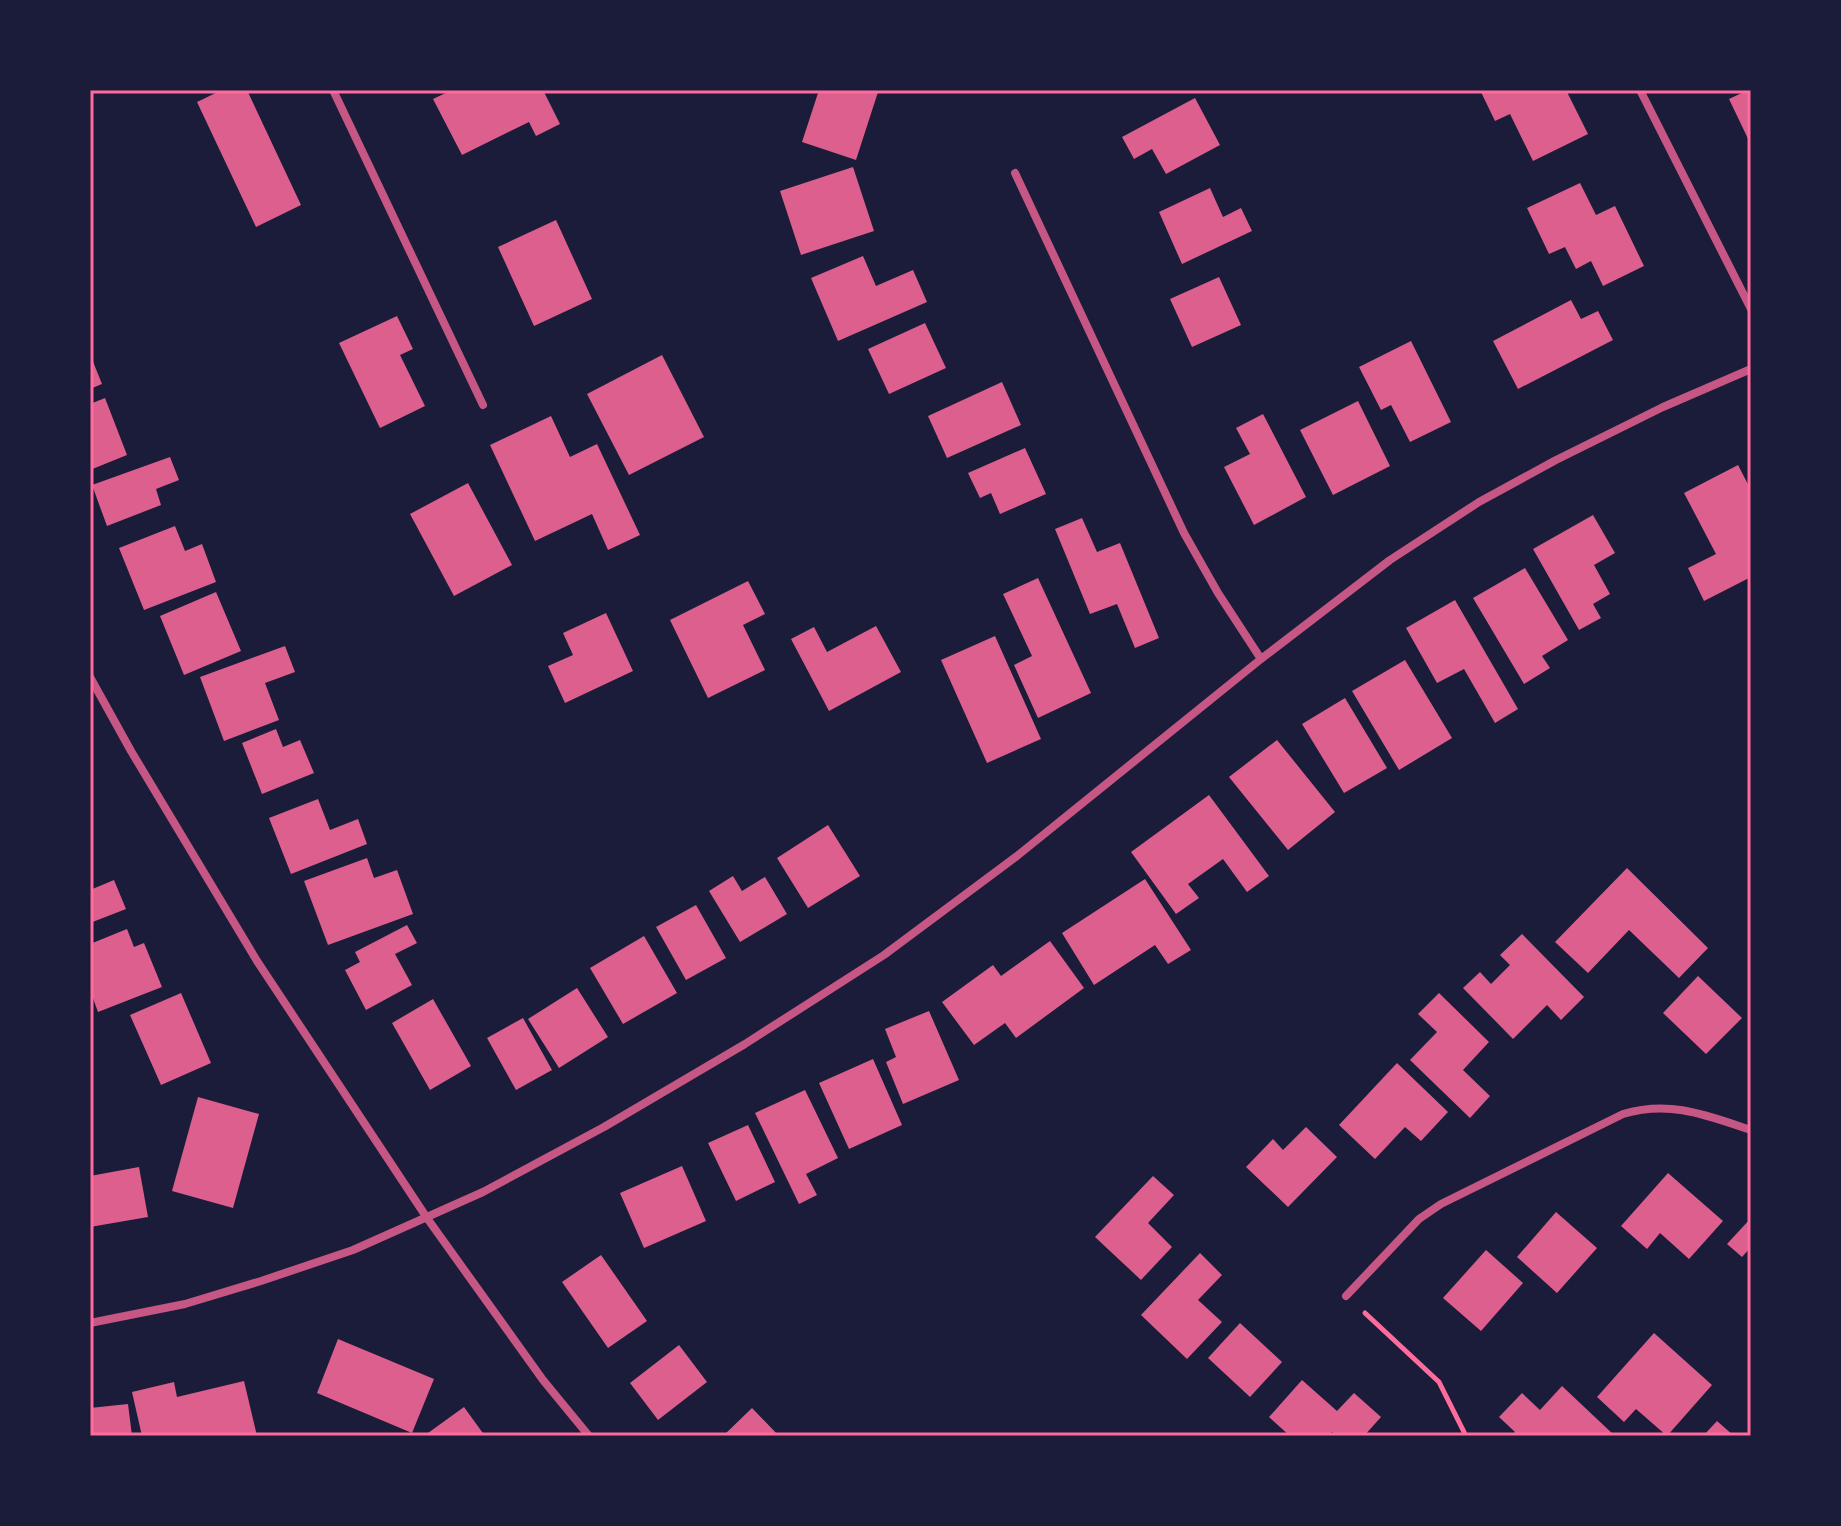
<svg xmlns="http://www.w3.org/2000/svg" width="1841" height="1526" font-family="'Space Grotesk',sans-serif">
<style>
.building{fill:#dd5f8e}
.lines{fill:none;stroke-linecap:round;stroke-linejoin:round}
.path{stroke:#ff6b9d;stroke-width:5}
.minor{stroke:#c65784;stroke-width:8}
.neatline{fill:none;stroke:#ff6b9d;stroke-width:3}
</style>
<rect width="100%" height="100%" fill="#1b1b3a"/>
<path class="building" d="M 222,90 L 247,90 L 301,205 L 256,227 L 197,102 Z
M 452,90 L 543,90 L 560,124 L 536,136 L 529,122 L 462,155 L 433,99 Z
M 819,90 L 878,92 L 856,160 L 802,142 Z
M 1480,90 L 1566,90 L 1588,134 L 1533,161 L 1510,114 L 1495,121 Z
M 1748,90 L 1751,90 L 1751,145 L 1729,99 Z
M 1195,98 L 1220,145 L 1166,174 L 1152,149 L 1134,159 L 1122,137 Z
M 853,167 L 874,231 L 801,255 L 780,191 Z
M 1580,183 L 1596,215 L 1615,206 L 1644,266 L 1603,286 L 1591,261 L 1576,269 L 1565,247 L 1549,254 L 1527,208 Z
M 1210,188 L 1223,217 L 1241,208 L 1252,231 L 1182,264 L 1159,212 Z
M 556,220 L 592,299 L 534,326 L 498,247 Z
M 863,256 L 876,286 L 913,270 L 927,302 L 838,341 L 811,278 Z
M 1219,277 L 1241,325 L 1192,347 L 1170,299 Z
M 1571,300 L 1581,319 L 1598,311 L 1613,340 L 1518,389 L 1493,341 Z
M 397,316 L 413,349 L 400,355 L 425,406 L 380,428 L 339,343 Z
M 925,323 L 946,368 L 889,394 L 868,349 Z
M 1411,341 L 1451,422 L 1410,442 L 1391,405 L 1381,410 L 1359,367 Z
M 90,354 L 102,384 L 90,389 Z
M 662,355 L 704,437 L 629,475 L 587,394 Z
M 1002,382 L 1021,425 L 947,458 L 928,416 Z
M 105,398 L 127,455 L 90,470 L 90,404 Z
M 1358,401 L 1390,466 L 1333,495 L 1300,430 Z
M 1263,414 L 1306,497 L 1254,525 L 1224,467 L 1250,454 L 1236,428 Z
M 551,416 L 570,457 L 597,444 L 640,535 L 608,550 L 592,514 L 535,541 L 490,445 Z
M 1025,448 L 1046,494 L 1000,514 L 991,493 L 980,498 L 968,473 Z
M 170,457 L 179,480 L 156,489 L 161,505 L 107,526 L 92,485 Z
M 1738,465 L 1751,490 L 1751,577 L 1704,601 L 1688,568 L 1716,554 L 1684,493 Z
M 468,483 L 512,565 L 454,596 L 410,514 Z
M 1593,515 L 1615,553 L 1594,565 L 1610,594 L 1593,604 L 1601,618 L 1579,630 L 1533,549 Z
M 1082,518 L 1097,552 L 1120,543 L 1159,638 L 1135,648 L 1117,604 L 1090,614 L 1055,529 Z
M 175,526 L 185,551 L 202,544 L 216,582 L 144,610 L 119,548 Z
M 1525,568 L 1568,640 L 1542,656 L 1550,668 L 1524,684 L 1473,598 Z
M 1038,578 L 1091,693 L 1038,718 L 1014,665 L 1032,656 L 1003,594 Z
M 748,581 L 765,614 L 743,625 L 765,670 L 708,698 L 670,620 Z
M 216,592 L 241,651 L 184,675 L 160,616 Z
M 1455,600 L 1518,709 L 1495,723 L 1464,669 L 1437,683 L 1406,628 Z
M 606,613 L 633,671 L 565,703 L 548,666 L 573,655 L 563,633 Z
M 876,626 L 901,672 L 829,711 L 791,639 L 814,627 L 827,652 Z
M 995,636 L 1041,739 L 987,763 L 941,660 Z
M 285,646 L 295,672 L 265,683 L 279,720 L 224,741 L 200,677 Z
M 1405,660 L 1452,738 L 1399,770 L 1352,691 Z
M 1345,698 L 1387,768 L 1344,793 L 1302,724 Z
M 276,729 L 283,747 L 300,740 L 314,773 L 262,794 L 242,743 Z
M 1277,740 L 1335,812 L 1288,850 L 1229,777 Z
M 1209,795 L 1269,876 L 1247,892 L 1223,859 L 1188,884 L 1199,898 L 1176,914 L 1131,852 Z
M 318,799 L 330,830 L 358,819 L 367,844 L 291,874 L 269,818 Z
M 828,825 L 860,876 L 808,908 L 777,858 Z
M 367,858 L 374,878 L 397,870 L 413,914 L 328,945 L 304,881 Z
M 1627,868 L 1708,948 L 1679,978 L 1629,930 L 1588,973 L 1555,942 Z
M 733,876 L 742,891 L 765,877 L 787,914 L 740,942 L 709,891 Z
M 1145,879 L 1191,950 L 1168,964 L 1155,945 L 1094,985 L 1062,933 Z
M 114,880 L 126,909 L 90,923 L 90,890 Z
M 696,905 L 726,958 L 686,980 L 656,927 Z
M 407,925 L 417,943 L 395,954 L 412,985 L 366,1010 L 345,970 L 360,962 L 355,952 Z
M 127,929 L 134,947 L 144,943 L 162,987 L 98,1012 L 90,990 L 90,944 Z
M 1522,934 L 1584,997 L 1561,1020 L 1547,1005 L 1513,1039 L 1463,988 L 1480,972 L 1491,984 L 1510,965 L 1500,955 Z
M 644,936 L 677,993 L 623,1024 L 590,968 Z
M 1050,941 L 1084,988 L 1016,1038 L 1005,1023 L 974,1045 L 942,1002 L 993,965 L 1001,976 Z
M 1698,976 L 1742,1018 L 1706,1054 L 1663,1013 Z
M 577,988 L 608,1037 L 559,1068 L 528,1019 Z
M 181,993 L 211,1063 L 161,1085 L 130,1015 Z
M 1439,993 L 1489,1042 L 1463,1070 L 1490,1096 L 1470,1118 L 1410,1060 L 1437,1032 L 1418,1014 Z
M 433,999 L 471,1066 L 430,1090 L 392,1023 Z
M 929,1011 L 959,1080 L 903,1104 L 886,1062 L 896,1057 L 885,1029 Z
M 523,1018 L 552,1070 L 516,1090 L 487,1038 Z
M 873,1059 L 902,1125 L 849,1149 L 819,1083 Z
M 1397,1063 L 1448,1112 L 1421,1141 L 1405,1127 L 1375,1159 L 1339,1125 Z
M 805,1090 L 838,1158 L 806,1174 L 817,1195 L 799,1204 L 755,1113 Z
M 198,1097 L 259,1114 L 233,1208 L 172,1191 Z
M 748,1125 L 775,1182 L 736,1201 L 708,1143 Z
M 1306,1127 L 1337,1157 L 1288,1207 L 1246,1167 L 1273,1139 L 1283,1150 Z
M 682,1166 L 706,1221 L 644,1248 L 620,1193 Z
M 139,1167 L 148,1217 L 90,1227 L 90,1176 Z
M 1668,1173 L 1723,1221 L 1689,1259 L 1660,1233 L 1647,1249 L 1621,1226 Z
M 1153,1176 L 1174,1195 L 1148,1223 L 1172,1247 L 1141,1280 L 1095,1237 Z
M 1556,1212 L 1597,1248 L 1557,1293 L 1517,1257 Z
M 1751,1218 L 1751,1247 L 1742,1257 L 1727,1244 Z
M 1486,1250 L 1523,1283 L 1481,1331 L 1443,1298 Z
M 1200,1253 L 1222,1275 L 1198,1300 L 1222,1322 L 1187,1359 L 1141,1315 Z
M 601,1255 L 647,1321 L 608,1348 L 562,1282 Z
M 1240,1323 L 1282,1362 L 1250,1397 L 1208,1358 Z
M 1654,1333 L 1712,1385 L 1667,1436 L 1636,1409 L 1624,1422 L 1597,1397 Z
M 338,1339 L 434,1379 L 412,1433 L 317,1393 Z
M 679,1345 L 707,1382 L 658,1420 L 630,1383 Z
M 1302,1380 L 1337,1411 L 1354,1393 L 1381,1417 L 1364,1436 L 1337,1436 L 1332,1432 L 1328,1436 L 1290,1436 L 1269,1417 Z
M 244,1381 L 257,1436 L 222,1436 L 222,1433 L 211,1436 L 142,1436 L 132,1392 L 174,1382 L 177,1397 Z
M 1562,1386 L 1615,1436 L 1511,1436 L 1515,1432 L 1499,1417 L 1522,1393 L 1540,1410 Z
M 128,1404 L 132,1436 L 90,1436 L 90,1408 Z
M 464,1407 L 485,1436 L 430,1436 L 428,1433 Z
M 752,1408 L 779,1436 L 723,1436 Z
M 1717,1421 L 1734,1436 L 1703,1436 Z"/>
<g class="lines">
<path class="path" d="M 1365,1313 L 1439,1382 L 1466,1436"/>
<path class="minor" d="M 333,90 L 483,405
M 1640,90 L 1751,309
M 1015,173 L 1184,533 L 1218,593 L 1261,659
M 90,677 L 131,751 L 257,961 L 427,1218 L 543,1380 L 589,1436
M 1346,1296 L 1419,1219 L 1441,1204 L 1623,1114 C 1670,1100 1706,1115 1751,1130
M 90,1323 L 185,1304 L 261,1281 L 353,1250 L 483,1192 L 604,1127 L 745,1044 L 884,955 L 1017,856 L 1261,659 L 1390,560 L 1479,502 L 1556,460 L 1663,407 L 1751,369"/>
</g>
<rect width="1841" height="1526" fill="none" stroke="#1b1b3a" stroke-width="184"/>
<rect x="92" y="92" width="1657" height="1342" class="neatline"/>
</svg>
